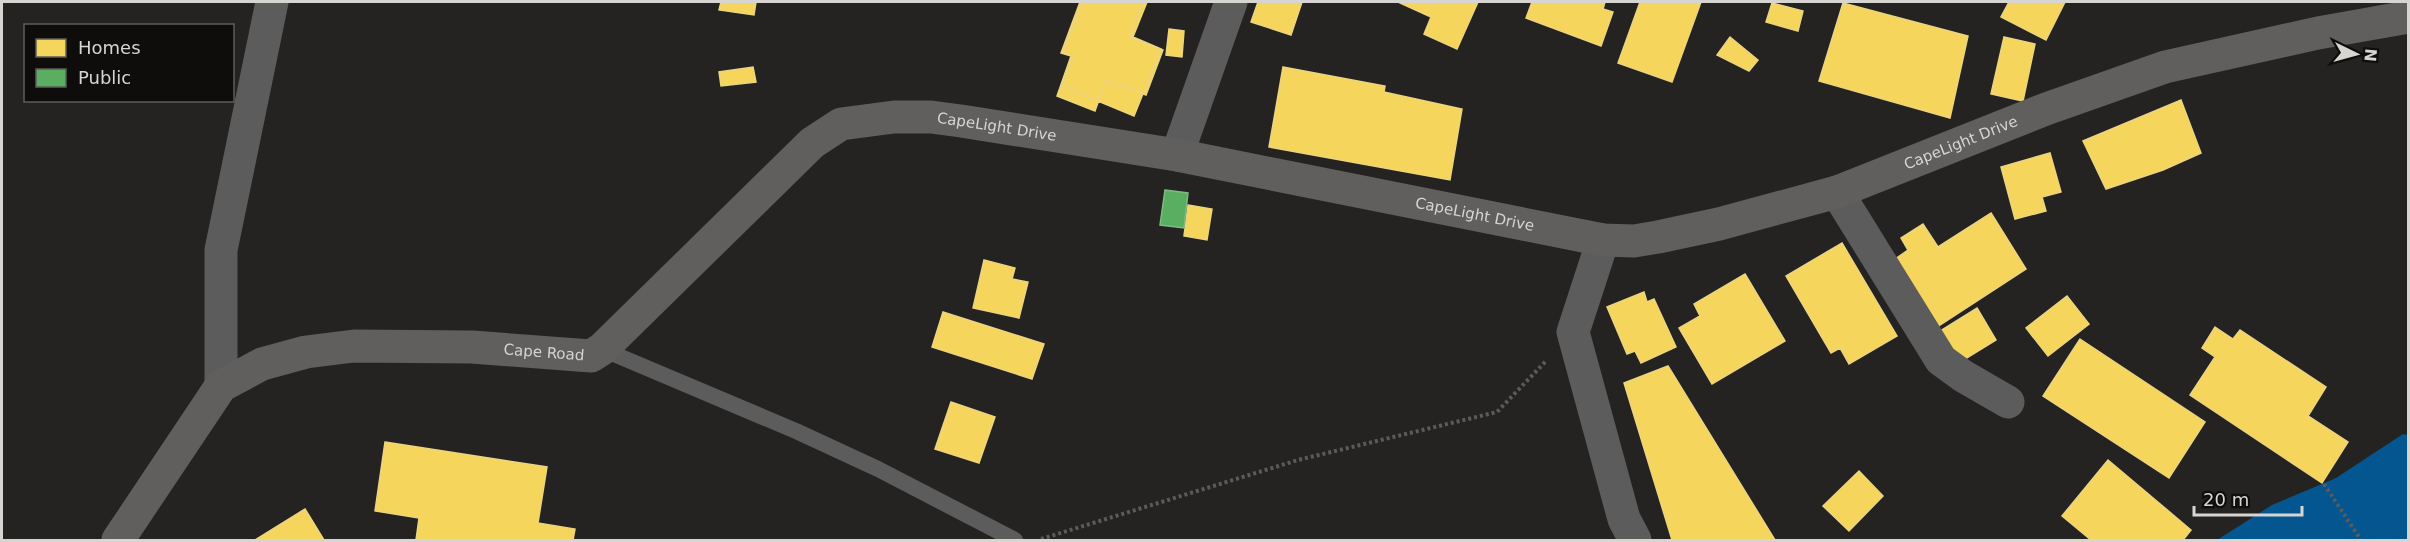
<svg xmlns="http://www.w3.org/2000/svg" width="2410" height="542" font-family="'DejaVu Sans',sans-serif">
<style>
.water{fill:#03568f}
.homes{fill:#f6d55c;stroke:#ecd57f;stroke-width:1.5}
.public{fill:#5aae61;stroke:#7fba83;stroke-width:1.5}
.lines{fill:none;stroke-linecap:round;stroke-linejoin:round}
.path{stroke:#5c5b5a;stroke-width:4;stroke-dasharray:3 3;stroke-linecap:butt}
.lane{stroke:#5d5c5c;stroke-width:16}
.street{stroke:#5d5c5c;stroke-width:33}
.secondary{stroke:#605f5d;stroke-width:33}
.labels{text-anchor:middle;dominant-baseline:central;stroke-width:6;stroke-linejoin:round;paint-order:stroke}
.street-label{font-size:15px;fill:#d6d5d2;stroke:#0e0d0c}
</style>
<rect width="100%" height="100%" fill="#252321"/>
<path class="water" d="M 2403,434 L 2408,435 L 2408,540 L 2217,540 L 2272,505 L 2336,478 Z"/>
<path class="homes" d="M 721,2 L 756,2 L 754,15 L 719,10 Z
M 1080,2 L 1143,2 L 1129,37 L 1163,50 L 1146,95 L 1106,80 L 1095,111 L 1057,96 L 1071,56 L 1061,53 Z
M 1084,2 L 1147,2 L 1133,37 L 1161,49 L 1134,116 L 1062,86 L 1074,57 L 1063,52 Z
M 1258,2 L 1302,2 L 1291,35 L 1251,22 Z
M 1398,2 L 1478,2 L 1457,49 L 1424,34 L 1431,17 Z
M 1532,2 L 1605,2 L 1603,9 L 1613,12 L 1601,46 L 1526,18 Z
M 1640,2 L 1701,2 L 1672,82 L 1618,63 Z
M 2009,2 L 2065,2 L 2046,40 L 2001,17 Z
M 1772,3 L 1803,11 L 1798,31 L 1766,22 Z
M 1843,3 L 1968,36 L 1950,118 L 1819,81 Z
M 1169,29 L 1184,31 L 1182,57 L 1166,55 Z
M 1730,37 L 1758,60 L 1749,71 L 1717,55 Z
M 2004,37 L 2035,44 L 2023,101 L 1991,94 Z
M 753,67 L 756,82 L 721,86 L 719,72 Z
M 1283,67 L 1385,86 L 1384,92 L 1462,109 L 1450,180 L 1269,147 Z
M 2181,100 L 2201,153 L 2163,170 L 2106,189 L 2083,141 Z
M 2050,153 L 2061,192 L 2042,197 L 2046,211 L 2015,219 L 2001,167 Z
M 1188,205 L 1212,209 L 1207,240 L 1184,236 Z
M 1991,213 L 2026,269 L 1934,329 L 1891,262 L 1908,250 L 1901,238 L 1923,224 L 1938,247 Z
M 1842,243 L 1897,336 L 1849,364 L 1840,348 L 1831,353 L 1786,276 Z
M 984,260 L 1015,268 L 1012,279 L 1028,282 L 1019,318 L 973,308 Z
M 1745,274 L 1785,341 L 1712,384 L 1679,328 L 1700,316 L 1694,304 Z
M 1644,292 L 1647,302 L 1654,299 L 1676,347 L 1641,363 L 1635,351 L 1627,354 L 1607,307 Z
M 2067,296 L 2089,324 L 2048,356 L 2026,328 Z
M 1977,308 L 1996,340 L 1957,364 L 1937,333 Z
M 943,312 L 1044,344 L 1032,379 L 932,347 Z
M 2215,327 L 2233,339 L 2240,330 L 2326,387 L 2308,416 L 2348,442 L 2322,483 L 2190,395 L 2215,357 L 2202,348 Z
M 2080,339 L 2205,422 L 2169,478 L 2043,396 Z
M 1668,366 L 1775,540 L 1672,540 L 1624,383 Z
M 951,402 L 995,417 L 979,463 L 935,449 Z
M 385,442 L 547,467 L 538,523 L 575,529 L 573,540 L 416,540 L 419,518 L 375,511 Z
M 2108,460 L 2191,530 L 2183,540 L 2091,540 L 2062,516 Z
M 1859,471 L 1883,496 L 1849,531 L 1823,506 Z
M 305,509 L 324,540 L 255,540 Z"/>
<path class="public" d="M 1165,190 L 1188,193 L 1184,228 L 1160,225 Z"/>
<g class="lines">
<path class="path" d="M 2324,484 L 2361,540
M 1041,539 L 1298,460 L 1497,412 L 1546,361"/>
<path class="lane" d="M 602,349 L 796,431 L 878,469 L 1015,540"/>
<path class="street" d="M 1177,155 L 1231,2
M 1837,192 L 1941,360 L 1963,376 L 2008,402
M 1603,240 L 1573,332 L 1624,519 L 1635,540
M 221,386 L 221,250 L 272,2"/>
<path class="secondary" id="s1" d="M 118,540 L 221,386 L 262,364 L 306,352 L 354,346 L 472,347 L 591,356 L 602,349 L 812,143 L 841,124 L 894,117 L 931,117 L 961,121 L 1177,155 L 1603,240 L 1634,241 L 1658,237 L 1719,224 L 1837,192 L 2046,109 L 2165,67 L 2318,33 L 2408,17"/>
</g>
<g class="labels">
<g class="street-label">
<text stroke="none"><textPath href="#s1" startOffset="1062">CapeLight Drive</textPath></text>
<text stroke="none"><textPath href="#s1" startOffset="2052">CapeLight Drive</textPath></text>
<text stroke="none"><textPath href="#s1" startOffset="1548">CapeLight Drive</textPath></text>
<text stroke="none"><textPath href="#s1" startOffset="516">Cape Road</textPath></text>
</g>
</g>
<rect width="2410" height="542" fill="none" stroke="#d6d5d2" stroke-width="6"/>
<rect x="24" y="24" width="210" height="78" fill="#0e0d0c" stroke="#5e5d5b" stroke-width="1.5"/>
<rect x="36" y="39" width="30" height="18" fill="#f6d55c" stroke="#5e5d5b" stroke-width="1.5"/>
<text x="78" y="54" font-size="18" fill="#d6d5d2">Homes</text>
<rect x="36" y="69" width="30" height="18" fill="#5aae61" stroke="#5e5d5b" stroke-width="1.5"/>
<text x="78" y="84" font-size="18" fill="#d6d5d2">Public</text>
<g transform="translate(2356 54) rotate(95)" stroke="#0e0d0c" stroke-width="4.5" paint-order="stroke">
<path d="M0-4.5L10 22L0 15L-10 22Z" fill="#d6d5d2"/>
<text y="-9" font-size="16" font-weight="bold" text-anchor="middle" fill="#d6d5d2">N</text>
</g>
<path d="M2194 506v9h108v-9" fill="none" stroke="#d6d5d2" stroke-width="3"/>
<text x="2203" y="506" font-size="18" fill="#d6d5d2" stroke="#0e0d0c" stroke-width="4.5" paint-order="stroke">20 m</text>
</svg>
